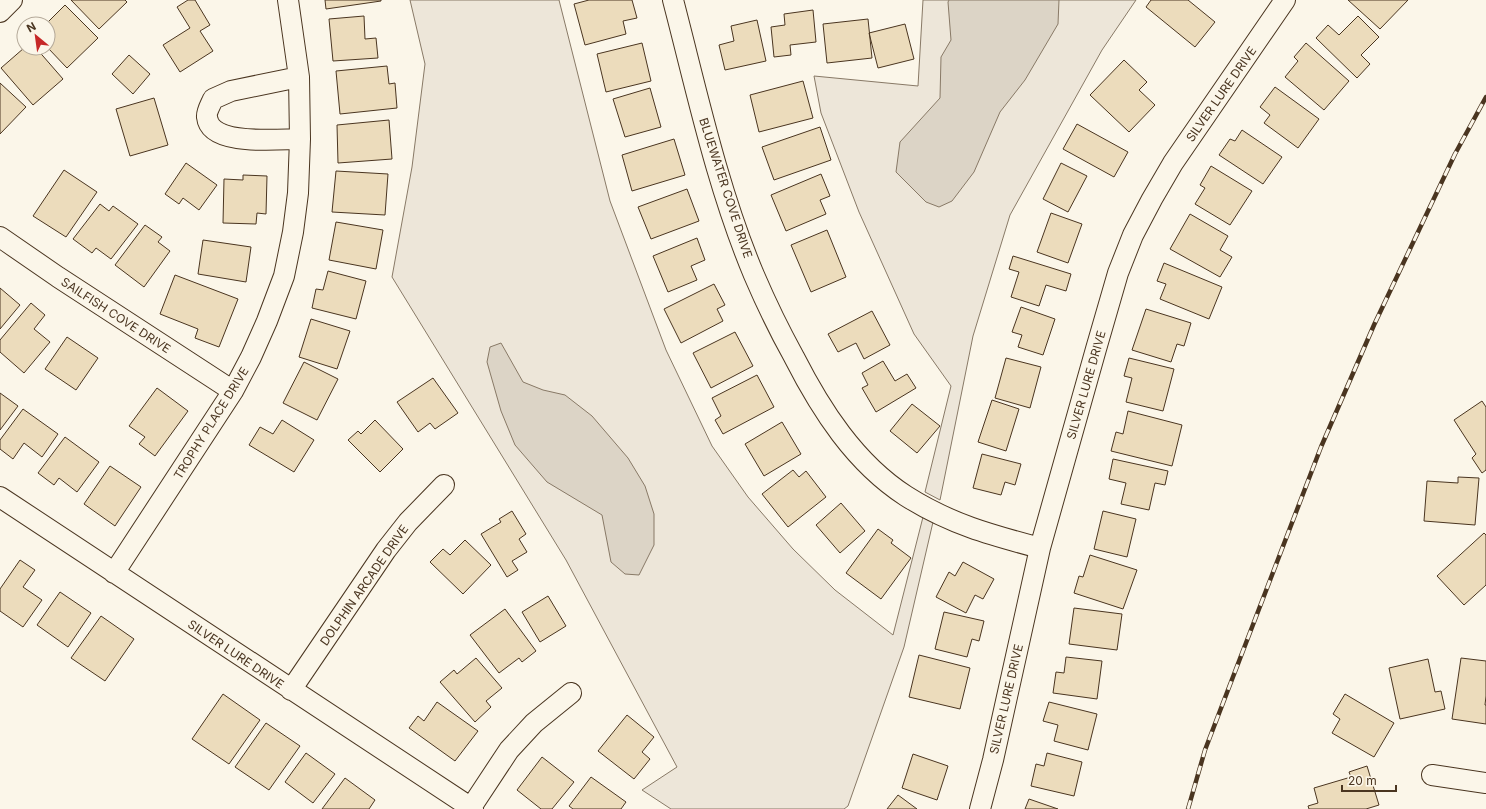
<svg xmlns="http://www.w3.org/2000/svg" width="1486" height="809" font-family="Inter,sans-serif">
<style>
.green{fill:#ede6d9;stroke:#887966}
.water{fill:#dcd4c6;stroke:#887966}
.building{fill:#ecdcbc;stroke:#4a3520}
.lines{fill:none;stroke-linecap:round;stroke-linejoin:round}
.minor-casing{stroke:#4a3520;stroke-width:22}
.minor{stroke:#fbf6e9;stroke-width:20}
.rail-casing{stroke:#4a3520;stroke-width:4.5}
.rail{stroke:#fbf6e9;stroke-width:3;stroke-dasharray:9;stroke-linecap:butt}
.labels{text-anchor:middle;dominant-baseline:central;stroke-width:3;stroke-linejoin:round;paint-order:stroke}
.street-label{font-size:12px;fill:#4a3520;stroke:#fbf6e9}
</style>
<rect width="100%" height="100%" fill="#fbf6e9"/>
<path class="green" d="M 410,0 L 559,0 L 610,201 L 666,350 L 712,446 L 748,497 L 793,549 L 835,590 L 893,635 L 923,517 L 933,522 L 904,647 L 848,806 L 844,809 L 671,809 L 642,790 L 677,767 L 566,560 L 392,277 L 412,167 L 425,64 Z
M 923,0 L 1136,0 L 1102,50 L 1010,215 L 973,336 L 940,500 L 925,492 L 951,386 L 914,334 L 859,212 L 821,113 L 814,76 L 918,86 Z"/>
<path class="water" d="M 949,0 L 1059,0 L 1058,24 L 1025,80 L 1000,112 L 974,172 L 952,201 L 939,207 L 926,202 L 896,172 L 900,142 L 940,98 L 941,57 L 951,40 L 948,2 Z
M 501,343 L 523,382 L 543,390 L 565,395 L 592,416 L 628,458 L 645,486 L 654,514 L 654,545 L 639,575 L 625,574 L 611,562 L 602,515 L 547,482 L 515,445 L 501,411 L 487,362 L 490,347 Z"/>
<path class="building" d="M 71,0 L 125,0 L 127,2 L 99,29 Z
M 188,0 L 195,0 L 210,25 L 200,31 L 213,51 L 180,72 L 163,45 L 190,28 L 177,7 Z
M 325,0 L 381,0 L 381,1 L 326,9 Z
M 589,0 L 632,0 L 637,18 L 623,21 L 626,34 L 585,45 L 574,4 Z
M 1151,0 L 1188,0 L 1215,22 L 1195,47 L 1146,7 Z
M 1348,0 L 1408,0 L 1380,29 Z
M 65,5 L 98,38 L 67,68 L 48,48 L 48,24 L 46,24 Z
M 813,10 L 816,42 L 790,45 L 791,55 L 774,57 L 771,27 L 785,25 L 784,14 Z
M 364,16 L 365,39 L 376,38 L 378,58 L 333,61 L 329,19 Z
M 1358,16 L 1379,37 L 1361,55 L 1370,64 L 1357,78 L 1316,38 L 1328,25 L 1339,35 Z
M 868,19 L 872,58 L 827,63 L 823,24 Z
M 757,20 L 766,61 L 725,70 L 719,45 L 734,41 L 731,26 Z
M 905,24 L 914,59 L 878,68 L 869,33 Z
M 642,43 L 651,81 L 606,92 L 597,54 Z
M 1306,43 L 1349,81 L 1324,110 L 1285,77 L 1298,61 L 1294,57 Z
M 24,48 L 36,48 L 63,79 L 33,105 L 1,68 Z
M 129,55 L 150,74 L 133,94 L 112,74 Z
M 1124,60 L 1147,82 L 1139,90 L 1155,105 L 1129,132 L 1090,95 Z
M 387,66 L 389,84 L 395,83 L 397,108 L 340,114 L 336,71 Z
M 803,81 L 813,118 L 759,132 L 750,95 Z
M 0,83 L 26,107 L 0,134 Z
M 1275,87 L 1319,119 L 1298,148 L 1264,123 L 1270,115 L 1260,107 Z
M 650,88 L 661,127 L 625,137 L 613,99 Z
M 154,98 L 168,145 L 130,156 L 116,109 Z
M 389,120 L 392,159 L 338,163 L 337,125 Z
M 1077,124 L 1128,152 L 1114,177 L 1063,149 Z
M 820,127 L 831,160 L 774,180 L 762,147 Z
M 1242,130 L 1282,157 L 1263,184 L 1219,155 L 1230,139 L 1235,141 Z
M 674,139 L 685,175 L 632,191 L 622,155 Z
M 186,163 L 217,185 L 199,210 L 183,198 L 179,204 L 165,194 Z
M 1061,163 L 1087,176 L 1068,212 L 1043,199 Z
M 1211,166 L 1252,191 L 1230,225 L 1195,204 L 1205,188 L 1200,185 Z
M 64,170 L 97,192 L 66,237 L 33,216 Z
M 336,171 L 388,174 L 385,215 L 332,212 Z
M 821,174 L 830,196 L 820,200 L 826,214 L 786,231 L 771,195 Z
M 243,175 L 267,176 L 266,214 L 257,213 L 256,224 L 223,223 L 224,179 L 243,180 Z
M 687,189 L 699,221 L 651,239 L 638,207 Z
M 100,204 L 109,211 L 113,206 L 138,224 L 111,259 L 96,248 L 92,253 L 73,239 Z
M 1051,213 L 1082,224 L 1068,263 L 1037,252 Z
M 1190,214 L 1228,236 L 1220,250 L 1232,257 L 1220,277 L 1170,249 Z
M 336,222 L 383,230 L 376,269 L 329,260 Z
M 145,225 L 162,237 L 158,242 L 170,251 L 144,287 L 115,265 Z
M 827,230 L 846,277 L 811,292 L 791,245 Z
M 697,238 L 705,260 L 691,266 L 697,280 L 668,292 L 653,256 Z
M 203,240 L 251,247 L 246,282 L 198,274 Z
M 1013,256 L 1071,274 L 1066,291 L 1046,285 L 1039,306 L 1011,297 L 1019,272 L 1009,269 Z
M 1164,263 L 1222,287 L 1209,319 L 1160,299 L 1166,284 L 1157,281 Z
M 328,271 L 366,281 L 356,319 L 312,308 L 316,289 L 323,290 Z
M 175,275 L 238,299 L 219,347 L 195,338 L 198,329 L 160,314 Z
M 714,284 L 725,305 L 717,309 L 723,321 L 681,343 L 664,309 Z
M 0,288 L 20,305 L 0,329 Z
M 31,303 L 45,315 L 34,329 L 50,342 L 24,373 L 0,352 L 0,340 Z
M 1021,307 L 1055,319 L 1043,355 L 1018,347 L 1022,335 L 1012,332 Z
M 1146,309 L 1191,323 L 1184,346 L 1177,344 L 1171,362 L 1132,350 Z
M 872,311 L 890,345 L 864,359 L 856,343 L 838,352 L 828,334 Z
M 311,319 L 350,331 L 337,369 L 299,357 Z
M 735,332 L 753,366 L 711,388 L 693,353 Z
M 67,337 L 98,358 L 76,390 L 45,369 Z
M 1006,358 L 1041,367 L 1030,408 L 995,398 Z
M 1129,358 L 1174,369 L 1163,411 L 1126,402 L 1132,378 L 1124,376 Z
M 883,361 L 895,381 L 907,374 L 916,388 L 876,412 L 862,388 L 868,385 L 862,373 Z
M 304,362 L 338,379 L 317,420 L 283,403 Z
M 757,375 L 774,407 L 723,434 L 715,420 L 721,416 L 712,398 Z
M 433,378 L 458,413 L 435,429 L 430,423 L 418,432 L 397,402 Z
M 157,388 L 188,411 L 155,456 L 139,444 L 145,437 L 129,426 Z
M 0,393 L 18,406 L 0,430 Z
M 992,400 L 1019,409 L 1006,451 L 978,442 Z
M 1482,401 L 1486,407 L 1486,470 L 1482,473 L 1472,458 L 1476,454 L 1454,420 Z
M 912,404 L 940,426 L 917,453 L 890,431 Z
M 23,409 L 58,434 L 42,457 L 24,443 L 13,459 L 0,449 L 0,440 Z
M 1128,411 L 1182,425 L 1172,466 L 1111,451 L 1116,432 L 1123,434 Z
M 282,420 L 314,440 L 294,472 L 249,445 L 260,427 L 273,434 Z
M 375,420 L 403,449 L 380,472 L 348,440 L 358,431 L 361,434 Z
M 782,422 L 801,454 L 764,476 L 745,444 Z
M 65,437 L 99,462 L 77,492 L 59,478 L 54,485 L 38,473 Z
M 982,454 L 1021,464 L 1015,485 L 1005,482 L 1001,495 L 973,488 Z
M 1113,459 L 1168,471 L 1165,485 L 1155,483 L 1149,510 L 1121,504 L 1126,483 L 1109,479 Z
M 110,466 L 141,487 L 115,526 L 84,504 Z
M 793,470 L 799,477 L 806,471 L 826,497 L 788,527 L 762,494 Z
M 1458,477 L 1479,478 L 1475,525 L 1424,521 L 1427,481 L 1458,483 Z
M 841,503 L 865,531 L 840,553 L 816,525 Z
M 512,511 L 526,534 L 519,539 L 527,552 L 512,561 L 518,570 L 507,577 L 481,534 L 501,522 L 499,519 Z
M 1103,511 L 1136,519 L 1127,557 L 1094,549 Z
M 878,529 L 893,540 L 891,543 L 911,558 L 881,599 L 846,573 Z
M 1484,533 L 1486,535 L 1486,585 L 1464,605 L 1437,576 Z
M 465,540 L 491,565 L 463,594 L 430,562 L 443,549 L 450,555 Z
M 1090,555 L 1137,570 L 1123,609 L 1074,593 L 1079,576 L 1083,577 Z
M 20,560 L 35,570 L 23,587 L 42,600 L 23,627 L 0,611 L 0,589 Z
M 963,562 L 994,579 L 983,599 L 975,595 L 966,613 L 936,597 L 949,572 L 955,576 Z
M 60,592 L 91,613 L 68,647 L 37,625 Z
M 548,596 L 566,626 L 540,642 L 522,612 Z
M 1074,608 L 1122,614 L 1117,650 L 1069,644 Z
M 505,609 L 536,651 L 522,662 L 519,658 L 499,673 L 470,635 Z
M 944,612 L 984,621 L 979,641 L 972,639 L 967,657 L 935,649 Z
M 101,616 L 134,639 L 105,681 L 71,658 Z
M 919,655 L 970,668 L 960,709 L 909,697 Z
M 1066,657 L 1102,661 L 1097,699 L 1053,693 L 1056,672 L 1064,673 Z
M 476,658 L 502,688 L 486,701 L 491,707 L 475,722 L 440,682 L 454,670 L 457,674 Z
M 1461,658 L 1486,661 L 1486,696 L 1485,705 L 1486,705 L 1486,724 L 1452,719 Z
M 1428,659 L 1435,692 L 1441,691 L 1445,709 L 1400,719 L 1389,668 Z
M 223,694 L 260,720 L 229,764 L 192,739 Z
M 1345,694 L 1394,723 L 1374,757 L 1332,733 L 1340,719 L 1333,714 Z
M 437,702 L 478,731 L 455,761 L 409,728 L 418,716 L 424,721 Z
M 1049,702 L 1097,714 L 1088,750 L 1054,741 L 1058,725 L 1043,721 Z
M 627,715 L 654,737 L 642,752 L 650,759 L 634,779 L 598,751 Z
M 266,723 L 300,746 L 269,790 L 235,767 Z
M 306,753 L 335,774 L 313,803 L 285,782 Z
M 1047,753 L 1082,762 L 1074,796 L 1031,786 L 1036,764 L 1044,766 Z
M 913,754 L 948,766 L 937,800 L 902,788 Z
M 542,757 L 574,782 L 552,809 L 541,809 L 517,790 Z
M 1367,766 L 1379,805 L 1366,809 L 1309,809 L 1308,806 L 1318,803 L 1314,788 L 1351,777 L 1349,772 Z
M 591,777 L 626,802 L 621,809 L 573,809 L 569,806 Z
M 345,778 L 375,800 L 369,809 L 322,809 Z
M 898,795 L 917,809 L 887,809 Z
M 1029,799 L 1058,809 L 1025,809 Z"/>
<g class="lines">
<defs>
<path id="minor" d="M 673,0 C 697,92 717,187 754,275 C 766,303 779,330 794,357 C 821,410 855,463 906,496 C 950,524 991,535 1040,548
M 0,12 L 12,0
M 299,77 L 231,91 L 213,99 C 211,104 206,112 207,117 C 210,147 278,139 300,139
M 0,237 L 58,277 L 233,391
M 0,497 L 473,809
M 114,573 L 233,391 L 251,357 L 267,321 L 284,276 L 293,232 L 298,193 L 300,139 L 299,77 L 288,0
M 291,690 L 386,550 L 408,522 L 444,485
M 1432,775 L 1486,783
M 470,809 L 509,750 L 534,723 L 571,693
M 980,809 L 993,760 L 1040,548 L 1096,349 L 1118,273 L 1133,235 L 1152,199 L 1173,163 L 1285,0"/>
</defs>
<use href="#minor" class="minor-casing"/>
<use href="#minor" class="minor"/>
<defs>
<path id="rail" d="M 1188,809 L 1205,750 L 1321,447 L 1374,325 L 1455,154 L 1486,97"/>
</defs>
<use href="#rail" class="rail-casing"/>
<use href="#rail" class="rail"/>
</g>
<g class="labels">
<g class="street-label">
<text transform="translate(1221 94) rotate(-55)">SILVER LURE DRIVE</text>
<text transform="translate(726 188) rotate(72)">BLUEWATER COVE DRIVE</text>
<text transform="translate(116 315) rotate(33)">SAILFISH COVE DRIVE</text>
<text transform="translate(1086 385) rotate(-74)">SILVER LURE DRIVE</text>
<text transform="translate(211 423) rotate(-58)">TROPHY PLACE DRIVE</text>
<text transform="translate(364 585) rotate(-55)">DOLPHIN ARCADE DRIVE</text>
<text transform="translate(236 654) rotate(34)">SILVER LURE DRIVE</text>
<text transform="translate(1006 699) rotate(-77)">SILVER LURE DRIVE</text>
</g>
</g>
<g transform="translate(36 36) rotate(331)"><circle r="19" fill="#fbf6e9" stroke="#b4a999"/>
<path d="M0-3L7 15L0 10L-7 15Z" fill="#c62828"/>
<text y="-6" font-size="11" font-weight="bold" text-anchor="middle" fill="#4a3520">N</text>
</g>
<path d="M1342 785v6h54v-6" fill="none" stroke="#4a3520" stroke-width="2"/>
<text x="1348" y="785" font-size="12" fill="#4a3520" stroke="#fbf6e9" stroke-width="3" paint-order="stroke">20 m</text>
</svg>
